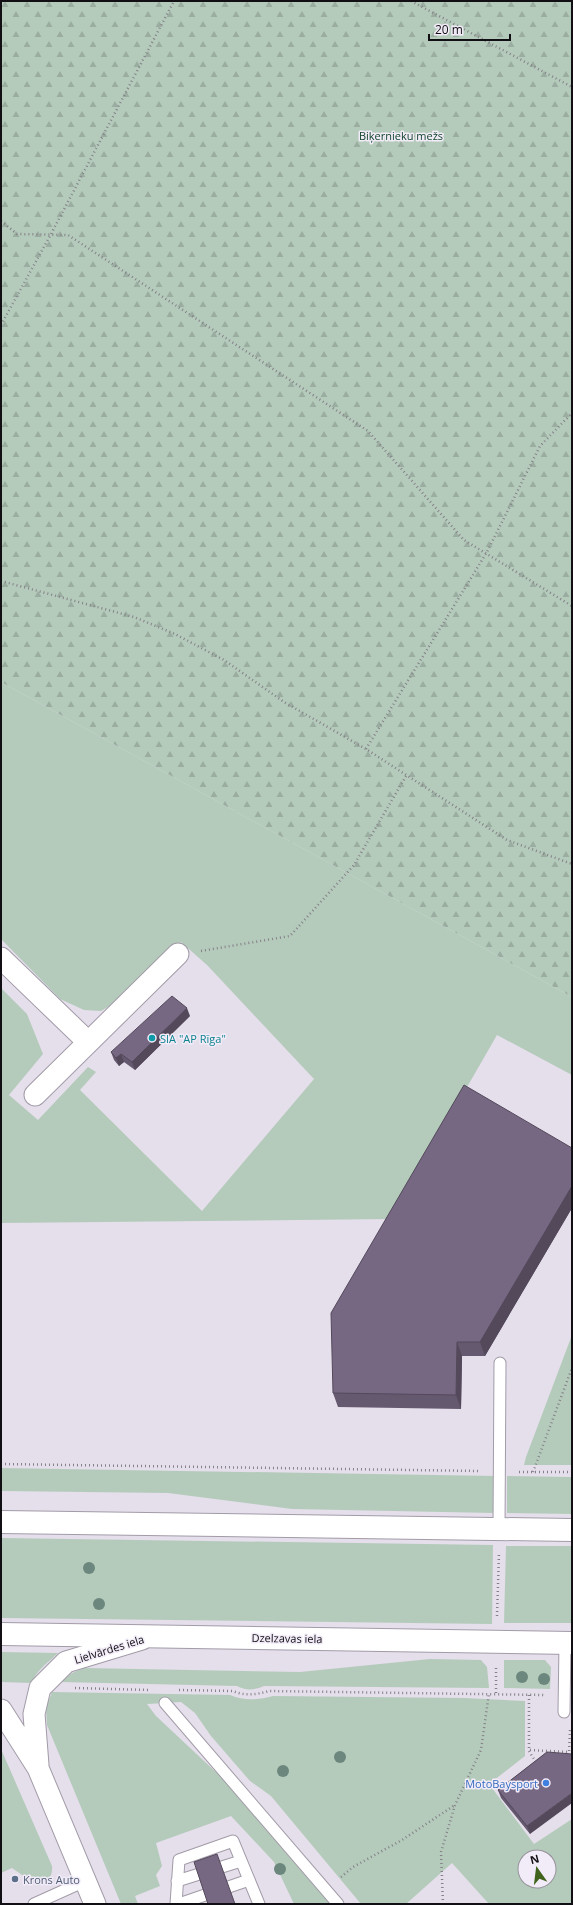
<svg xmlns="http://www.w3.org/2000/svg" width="573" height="1905" font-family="'Open Sans',sans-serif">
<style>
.green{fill:#b4cbbb;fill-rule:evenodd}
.forest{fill:url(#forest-firs)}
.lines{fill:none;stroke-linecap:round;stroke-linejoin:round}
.service-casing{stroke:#a29ba8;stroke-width:13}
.minor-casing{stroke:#a29ba8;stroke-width:23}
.secondary-casing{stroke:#a29ba8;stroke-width:24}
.path{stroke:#858089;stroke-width:2.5;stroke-dasharray:1 3;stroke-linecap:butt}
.service{stroke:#fff;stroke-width:11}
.minor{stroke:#fff;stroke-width:21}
.secondary{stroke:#fff;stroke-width:22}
.tree{fill:#6c877d}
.wall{fill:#655970}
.shaded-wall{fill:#53495b}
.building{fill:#766882;stroke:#53495b}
.culture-dot{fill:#0f9aa8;stroke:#f2ebf8;stroke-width:1.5}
.shop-dot{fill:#3f7fe0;stroke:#f2ebf8;stroke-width:1.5}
.service-dot{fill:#5c6f8a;stroke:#f2ebf8;stroke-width:1.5}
.labels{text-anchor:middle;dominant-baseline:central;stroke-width:3;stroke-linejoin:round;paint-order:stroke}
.park-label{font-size:11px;fill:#093f23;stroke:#f2ebf8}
.culture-label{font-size:11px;fill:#0d838f;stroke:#f2ebf8;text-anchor:start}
.street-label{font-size:11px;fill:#110f13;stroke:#f2ebf8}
.shop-label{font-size:11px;fill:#366cbe;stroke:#f2ebf8;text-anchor:end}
.service-label{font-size:11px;fill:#4e5e75;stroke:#f2ebf8;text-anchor:start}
</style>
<defs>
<pattern id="forest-firs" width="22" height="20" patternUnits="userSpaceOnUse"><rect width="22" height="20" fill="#b4cbbb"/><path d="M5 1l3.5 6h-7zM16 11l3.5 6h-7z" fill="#9aada0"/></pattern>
</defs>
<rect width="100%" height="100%" fill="#e5deeb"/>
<path class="green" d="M 1,682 L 572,997 L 572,1075 L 497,1035 L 391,1219 L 1,1223 L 1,988 L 27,1014 L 43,1054 L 9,1095 L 38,1120 L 88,1067 L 96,1072 L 80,1090 L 202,1211 L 314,1079 L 207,965 L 181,942 L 118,1001 L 101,1011 L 84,1010 L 60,999 L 1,939 Z
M 572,1335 L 572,1465 L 524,1465 L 526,1457 Z
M 1,1468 L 495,1476 L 494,1513 L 292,1509 L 168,1493 L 1,1491 Z
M 507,1476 L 572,1477 L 572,1514 L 507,1513 Z
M 1,1538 L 493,1545 L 492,1624 L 1,1618 Z
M 506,1546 L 572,1546 L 572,1623 L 504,1623 Z
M 1,1652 L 58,1653 C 49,1662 36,1670 32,1683 L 1,1682 Z
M 430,1659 L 481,1660 L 487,1667 L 489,1688 L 264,1686 C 255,1690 246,1691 237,1686 L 60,1682 L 72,1673 L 84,1668 L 300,1672 Z
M 504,1660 L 545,1660 L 551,1667 L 550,1689 L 504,1688 Z
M 52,1692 L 230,1695 C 244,1701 258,1700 273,1696 L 464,1698 L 525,1701 L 525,1756 L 489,1784 L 534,1844 L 572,1819 L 572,1904 L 489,1904 L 452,1863 L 406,1904 L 361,1904 L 271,1796 L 250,1781 L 211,1736 L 195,1713 L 181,1702 L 147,1704 L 156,1716 L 235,1790 L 332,1904 L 294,1904 L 274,1862 L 231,1816 L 156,1843 L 162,1866 L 156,1875 L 160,1886 L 135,1896 L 138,1904 L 121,1904 L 47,1725 L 46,1708 ZM 525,1857 L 549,1857 L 549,1881 L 525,1881 Z
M 1,1749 L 52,1866 C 53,1878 47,1881 38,1886 L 12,1868 L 1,1873 Z"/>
<path class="forest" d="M 1,1 L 572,1 L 572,997 L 1,682 Z"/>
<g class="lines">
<defs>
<path id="service" d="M 499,1529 L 500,1363
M 165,1703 L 338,1904
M 564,1712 L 565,1643
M 177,1881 L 241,1861
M 34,1904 L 85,1881
M 176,1904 L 179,1860 L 233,1841 L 259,1904
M 179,1904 L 249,1880"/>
<path id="minor" d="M 1,958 L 88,1042
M 35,1095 L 178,954
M 1,1710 L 38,1768 L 95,1904
M 38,1765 L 34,1714 L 40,1688 L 66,1662 L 142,1639"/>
<path id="secondary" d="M 1,1522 L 572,1530
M 1,1634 L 572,1643"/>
</defs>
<use href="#service" class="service-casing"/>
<use href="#minor" class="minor-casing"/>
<use href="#secondary" class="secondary-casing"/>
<path class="path" d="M 411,1 L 572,87
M 1,221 L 17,234 L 68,235 L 368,431 L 464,540 L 572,606
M 1,325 L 51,234 L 174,1
M 1,581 L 134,617 L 175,634 L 224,660 L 284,702 L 366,749 L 507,840 L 572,864
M 366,749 L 487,552 L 540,446 L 572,413
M 201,951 L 290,936 L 354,865 L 406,776
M 1,1464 L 480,1471
M 519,1472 L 572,1472
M 533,1472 L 572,1368
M 497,1616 L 499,1553
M 75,1688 L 150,1690
M 179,1690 L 233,1691 C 244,1696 256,1695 269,1691 L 545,1695
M 496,1693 L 496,1667
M 529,1695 L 529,1750 L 569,1752 L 570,1730
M 529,1751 L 537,1764
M 341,1877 L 353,1867 L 402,1840 L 455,1805
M 443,1904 L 441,1852 L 455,1805 L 481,1750 L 489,1693"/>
<use href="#service" class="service"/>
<use href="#minor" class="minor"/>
<use href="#secondary" class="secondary"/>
</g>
<g class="tree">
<circle cx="89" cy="1568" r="6"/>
<circle cx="99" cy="1604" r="6"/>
<circle cx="522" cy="1677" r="6"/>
<circle cx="544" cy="1679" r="6"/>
<circle cx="340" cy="1757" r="6"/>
<circle cx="283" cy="1771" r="6"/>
<circle cx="280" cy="1869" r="6"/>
</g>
<path class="wall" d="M 190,1016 L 135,1070 L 124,1062 L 119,1066 L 114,1060 L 111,1052 Z
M 572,1148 L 572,1208 L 485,1356 L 462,1356 L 461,1409 L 338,1407 L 333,1393 Z
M 547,1752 L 530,1834 L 501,1798 L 498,1790 Z"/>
<path class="shaded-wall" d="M 187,1008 L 190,1016 L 135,1070 L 132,1062 Z
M 121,1054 L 124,1062 L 119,1066 L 116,1058 Z
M 572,1186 L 572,1208 L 485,1356 L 480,1342 Z
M 457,1342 L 462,1356 L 461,1409 L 456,1395 Z
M 572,1793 L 572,1803 L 530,1834 L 527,1826 Z"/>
<path class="building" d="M 172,996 L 187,1008 L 132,1062 L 121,1054 L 116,1058 L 111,1052 Z
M 464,1085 L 572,1148 L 572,1186 L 480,1342 L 457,1342 L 456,1395 L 333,1393 L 331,1313 Z
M 547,1752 L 572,1754 L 572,1793 L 527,1826 L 498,1790 Z
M 217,1854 L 235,1904 L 208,1904 L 194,1862 Z"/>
<circle class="culture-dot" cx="152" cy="1038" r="4"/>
<circle class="shop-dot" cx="546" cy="1783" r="4"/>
<circle class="service-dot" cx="15" cy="1879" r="4"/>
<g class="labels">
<g class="park-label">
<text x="401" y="135">Biķernieku mežs</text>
</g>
<g class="culture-label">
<text x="160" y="1038">SIA "AP Rīga"</text>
</g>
<g class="street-label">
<text transform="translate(287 1638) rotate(1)">Dzelzavas iela</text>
<text transform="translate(109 1649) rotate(-17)">Lielvārdes iela</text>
</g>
<g class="shop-label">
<text x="538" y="1783">MotoBaysport</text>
</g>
<g class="service-label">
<text x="23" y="1879">Krons Auto</text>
</g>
</g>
<rect width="573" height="1905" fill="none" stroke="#110f13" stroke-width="4"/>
<g transform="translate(537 1869) rotate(346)"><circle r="19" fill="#f2ebf8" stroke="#98939c"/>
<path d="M0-3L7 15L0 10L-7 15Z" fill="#40641c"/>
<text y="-6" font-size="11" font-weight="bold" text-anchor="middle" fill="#110f13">N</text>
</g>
<path d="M429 34v6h81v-6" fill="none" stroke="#110f13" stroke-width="2"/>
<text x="435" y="34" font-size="12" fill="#110f13" stroke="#f2ebf8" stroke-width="3" paint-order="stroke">20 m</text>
</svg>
